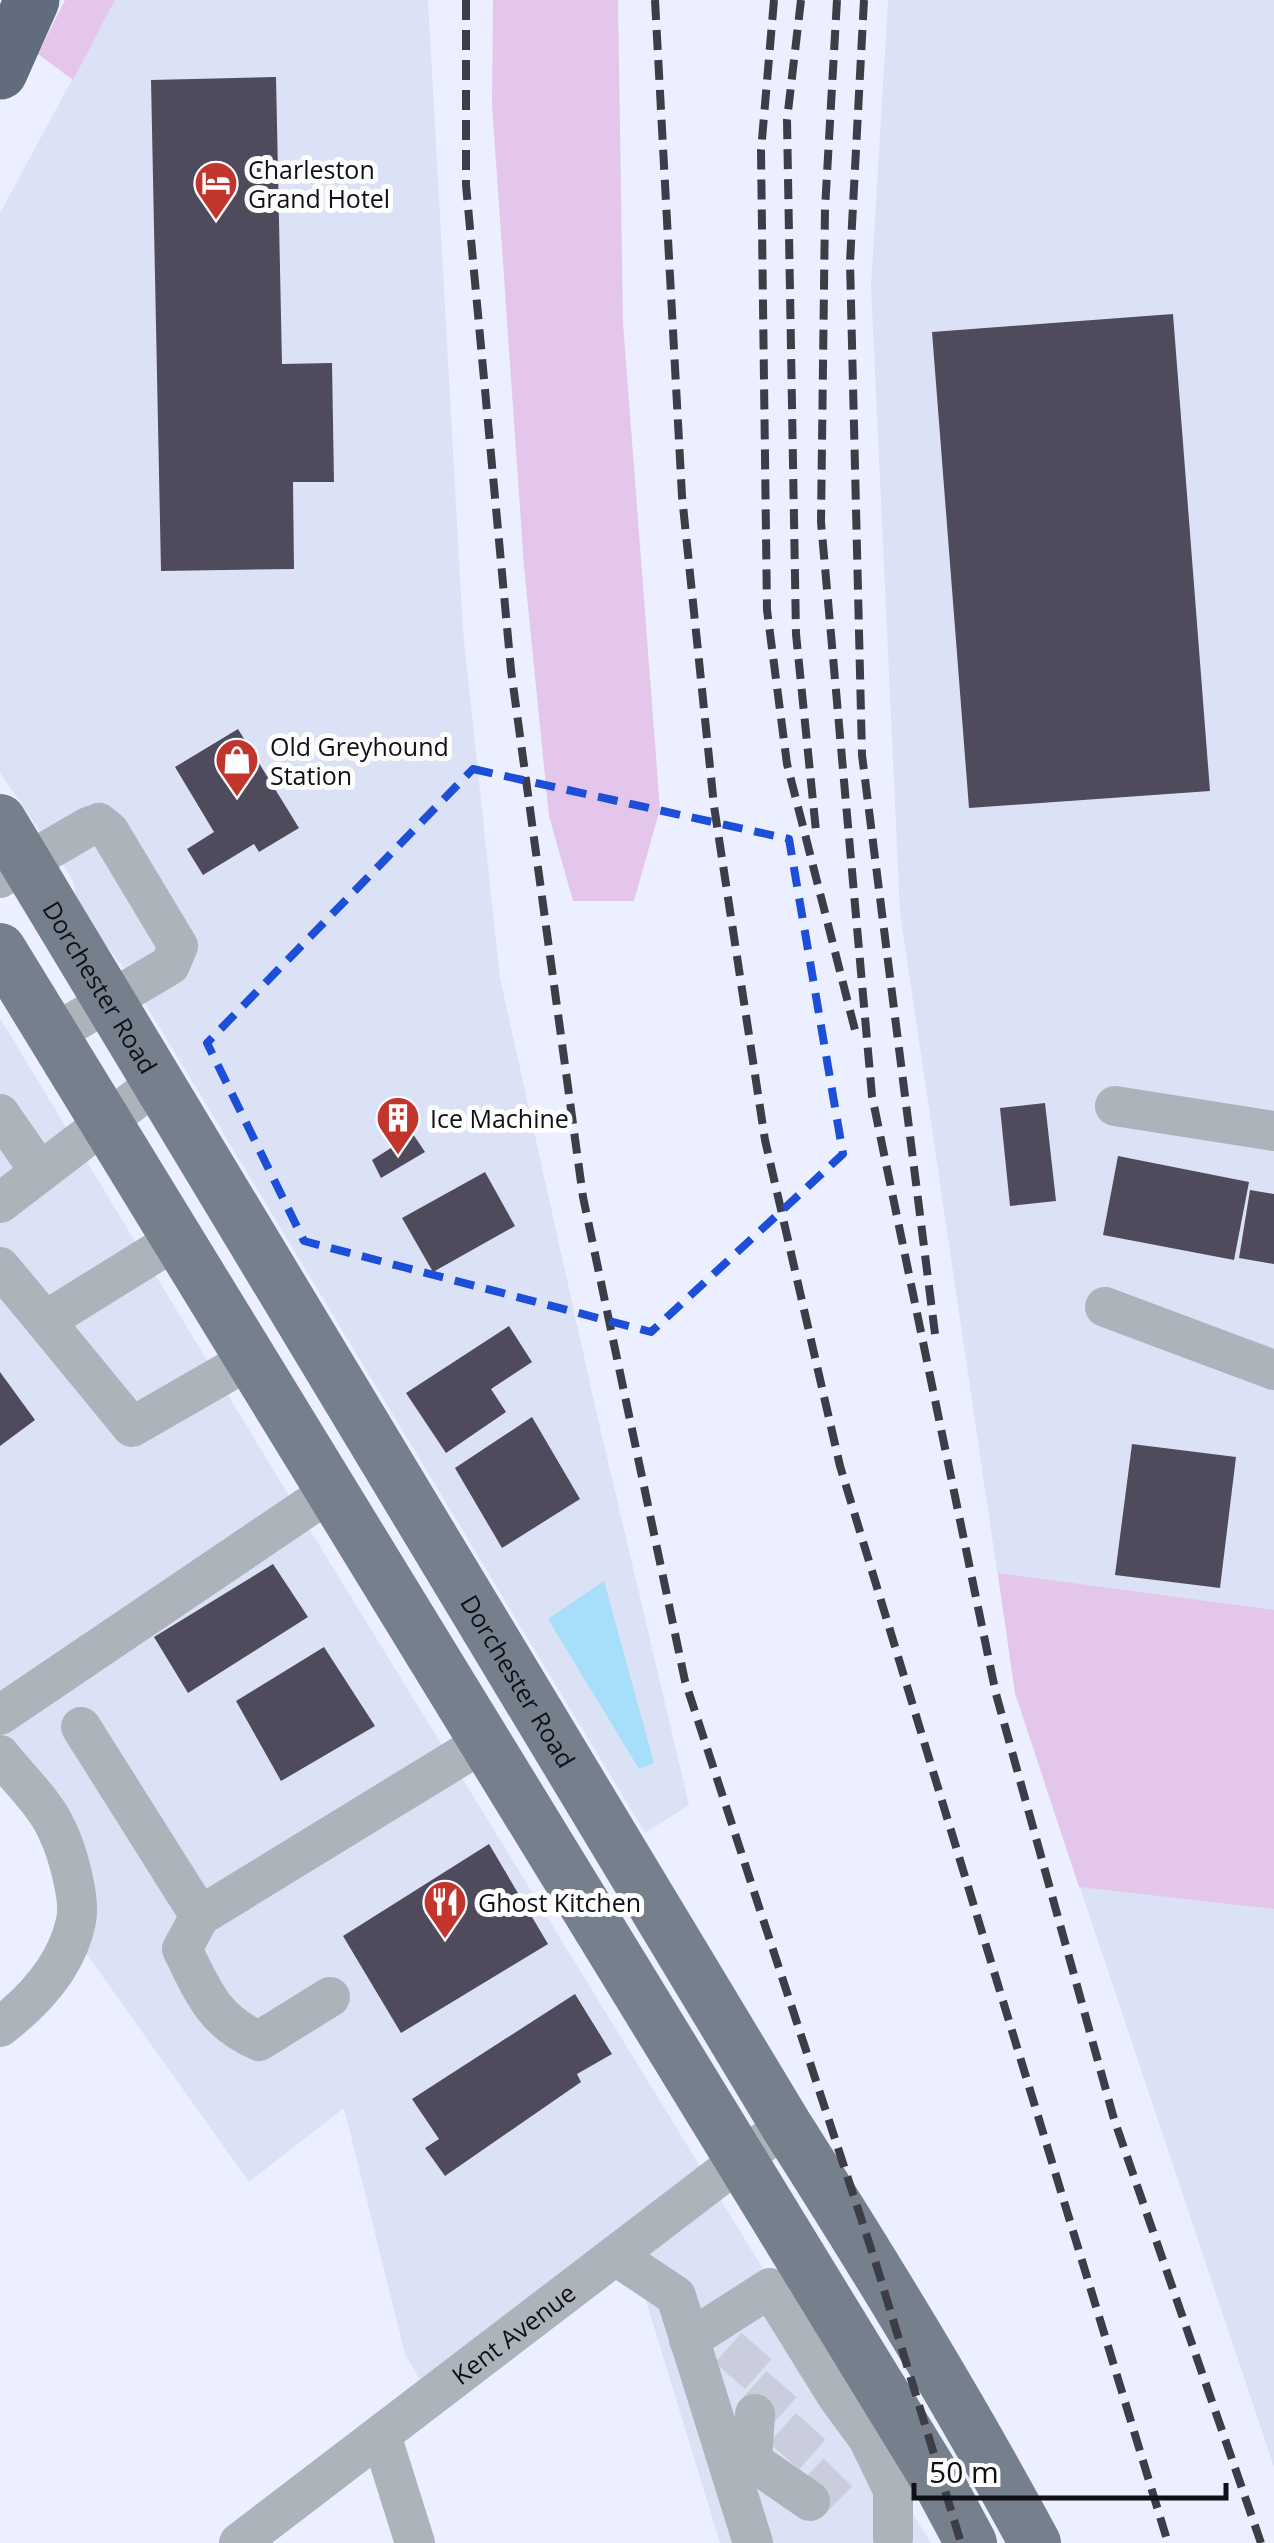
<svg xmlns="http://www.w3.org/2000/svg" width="1274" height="2543" font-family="'Open Sans',sans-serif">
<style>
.built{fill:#dce2f6}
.green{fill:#e4c6eb}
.water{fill:#a7def9}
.building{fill:#504b5c}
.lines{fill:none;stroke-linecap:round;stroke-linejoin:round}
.minor-tunnel{stroke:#cacedc;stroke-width:40;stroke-dasharray:40 20;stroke-linecap:butt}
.minor{stroke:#adb3ba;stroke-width:40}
.major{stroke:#75808c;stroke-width:52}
.highway{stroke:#616d7c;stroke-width:55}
.rail{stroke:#3c3d46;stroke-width:8;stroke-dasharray:20 10;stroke-linecap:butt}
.marked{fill:none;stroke:#1d4ed8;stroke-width:8;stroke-dasharray:20 12;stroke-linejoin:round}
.labels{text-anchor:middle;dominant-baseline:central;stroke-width:10;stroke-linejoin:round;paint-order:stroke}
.poi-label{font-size:25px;fill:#0f1017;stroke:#fdfdfd;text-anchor:start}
.street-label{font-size:25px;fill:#0f1017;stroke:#fdfdfd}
</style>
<rect width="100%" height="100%" fill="#ebefff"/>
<path class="built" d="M 115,0 L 428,0 L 463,631 L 500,978 L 597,1415 L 689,1805 L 645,1833 L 122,965 L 79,914 L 74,884 L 68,872 L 0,773 L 0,213 Z
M 888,0 L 1274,0 L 1274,2467 L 1015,1693 L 900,912 L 871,286 Z
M 0,1018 L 283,1486 L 931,2543 L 720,2543 L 629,2245 L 430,2397 L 405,2354 L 344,2108 L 249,2182 L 71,1932 L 77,1920 L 0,1755 Z"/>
<path class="green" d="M 65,0 L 115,0 L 73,80 L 38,54 Z
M 493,0 L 618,0 L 623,323 L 660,809 L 634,901 L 573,901 L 549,816 L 524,566 L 492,104 Z
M 998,1573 L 1274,1610 L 1274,1909 L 1079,1887 L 1015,1693 Z"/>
<path class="water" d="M 604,1581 L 654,1763 L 639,1769 L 548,1619 Z"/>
<path class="building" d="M 276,77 L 282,364 L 332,363 L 334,482 L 293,482 L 294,569 L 161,571 L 151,80 Z
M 1173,314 L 1210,791 L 969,808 L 932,332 Z
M 238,729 L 299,828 L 259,852 L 254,844 L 203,875 L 187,849 L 214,832 L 175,767 Z
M 1045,1103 L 1056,1201 L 1010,1206 L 1000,1108 Z
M 413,1134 L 425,1152 L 381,1178 L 372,1160 Z
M 1118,1156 L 1249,1182 L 1234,1260 L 1103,1235 Z
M 485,1172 L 515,1226 L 433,1272 L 402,1218 Z
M 1250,1190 L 1274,1194 L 1274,1264 L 1239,1258 Z
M 509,1326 L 532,1362 L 491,1389 L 506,1412 L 446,1453 L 406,1393 Z
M 0,1372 L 35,1420 L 0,1446 Z
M 532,1417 L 580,1499 L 502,1548 L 455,1468 Z
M 1132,1444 L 1236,1457 L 1220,1588 L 1115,1575 Z
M 273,1564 L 308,1617 L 188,1693 L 154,1637 Z
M 324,1647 L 375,1726 L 281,1781 L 236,1701 Z
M 489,1844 L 548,1944 L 401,2033 L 343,1936 Z
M 575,1994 L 612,2054 L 577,2074 L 581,2082 L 445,2176 L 425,2148 L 439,2139 L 412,2099 Z"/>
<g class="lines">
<path class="minor-tunnel" d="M 730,2376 L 767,2334
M 755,2414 L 792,2372
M 784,2456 L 820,2416
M 810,2501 L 848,2462"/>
<g class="minor">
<path d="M 0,878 L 88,827 L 99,823 L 109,831 L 178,946 L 170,965 L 52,1035"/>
<path d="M 1115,1106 L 1274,1131"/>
<path d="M 0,1114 L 40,1172"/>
<path d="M 0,1203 L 158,1082"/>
<path d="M 0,1267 L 45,1321 L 177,1239"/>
<path d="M 1105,1307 L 1274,1370"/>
<path d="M 45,1321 L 132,1427 L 250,1359"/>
<path d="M 0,1715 L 331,1491"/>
<path d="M 81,1727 L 200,1916"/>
<path d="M 0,1755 C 18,1778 45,1803 57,1830 C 67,1850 81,1899 76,1921 C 67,1965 34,2001 0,2027"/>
<path d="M 330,1997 L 259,2041 C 213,2021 203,1991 182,1949 L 200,1916 L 484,1742"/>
<path d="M 616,2256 L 676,2296 L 753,2543"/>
<path d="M 689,2340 L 770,2288 L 837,2396 L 868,2438 L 893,2490 L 893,2538"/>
<path d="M 381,2435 L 415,2543"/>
<path d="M 752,2461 L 810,2501"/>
<path d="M 752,2461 L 755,2414"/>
<path id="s1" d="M 239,2543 L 786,2125"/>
</g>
<g class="major">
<path id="s2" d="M 0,820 L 786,2125 C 873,2262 958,2400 1035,2543"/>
<path d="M 0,949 L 941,2487 L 971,2543"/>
</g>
<path class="highway" d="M 0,72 L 32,0"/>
<path class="rail" d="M 466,0 L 466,185 L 511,670 L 583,1197 L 685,1681 L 877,2267 L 961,2543
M 655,0 L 682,496 L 714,806 L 765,1140 L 840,1466 L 1168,2543
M 774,0 L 761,151 L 767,610 L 787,764 L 856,1034
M 801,0 L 787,120 L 796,634 L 816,831
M 837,0 L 825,209 L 821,522 L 872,1096 L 996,1694 L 1114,2119 L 1261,2543
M 864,0 L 850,262 L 862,755 L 935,1334"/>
</g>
<path class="marked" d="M 473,769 L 789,839 L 843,1154 L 651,1332 L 304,1241 L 207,1043 Z"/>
<defs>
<symbol id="hotel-pin" viewBox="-11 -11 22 30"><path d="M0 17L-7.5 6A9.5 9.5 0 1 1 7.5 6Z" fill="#c2352c" stroke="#fdfdfd"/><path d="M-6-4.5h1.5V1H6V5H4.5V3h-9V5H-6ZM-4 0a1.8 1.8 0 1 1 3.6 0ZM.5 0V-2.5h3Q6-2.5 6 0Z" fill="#fff"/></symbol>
<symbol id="shop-pin" viewBox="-11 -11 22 30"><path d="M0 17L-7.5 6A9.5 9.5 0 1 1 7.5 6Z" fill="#c2352c" stroke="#fdfdfd"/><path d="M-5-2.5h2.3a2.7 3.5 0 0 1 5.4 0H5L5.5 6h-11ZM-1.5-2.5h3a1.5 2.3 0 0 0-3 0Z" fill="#fff"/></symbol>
<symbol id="building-pin" viewBox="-11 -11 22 30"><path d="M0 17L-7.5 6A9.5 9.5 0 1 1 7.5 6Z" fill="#c2352c" stroke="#fdfdfd"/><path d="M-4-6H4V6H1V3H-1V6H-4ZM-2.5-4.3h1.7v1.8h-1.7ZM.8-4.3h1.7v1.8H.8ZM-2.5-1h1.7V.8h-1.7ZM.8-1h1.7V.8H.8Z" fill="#fff"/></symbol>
<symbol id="restaurant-pin" viewBox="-11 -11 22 30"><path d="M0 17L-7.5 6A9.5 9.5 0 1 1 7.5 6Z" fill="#c2352c" stroke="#fdfdfd"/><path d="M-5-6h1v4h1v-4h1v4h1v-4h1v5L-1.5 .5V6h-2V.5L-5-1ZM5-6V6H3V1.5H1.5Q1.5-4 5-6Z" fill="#fff"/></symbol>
</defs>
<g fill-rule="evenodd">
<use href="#hotel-pin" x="191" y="158" width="50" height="68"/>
<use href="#shop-pin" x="212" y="735" width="50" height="68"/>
<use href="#building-pin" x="373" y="1093" width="50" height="68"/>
<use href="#restaurant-pin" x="420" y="1877" width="50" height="68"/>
</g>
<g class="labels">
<g class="poi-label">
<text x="248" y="169">Charleston<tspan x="248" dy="29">Grand Hotel</tspan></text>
<text x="270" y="746">Old Greyhound<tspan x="270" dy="29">Station</tspan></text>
<text x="430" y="1118">Ice Machine</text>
<text x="478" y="1902">Ghost Kitchen</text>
</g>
<g class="street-label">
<text stroke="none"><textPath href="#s2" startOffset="195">Dorchester Road</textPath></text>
<text stroke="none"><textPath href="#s2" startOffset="1005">Dorchester Road</textPath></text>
<text stroke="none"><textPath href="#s1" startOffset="345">Kent Avenue</textPath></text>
</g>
</g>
<path d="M914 2483v15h312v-15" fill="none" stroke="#0f1017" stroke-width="5"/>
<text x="929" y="2483" font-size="30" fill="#0f1017" stroke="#fdfdfd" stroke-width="8" paint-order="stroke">50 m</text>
</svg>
